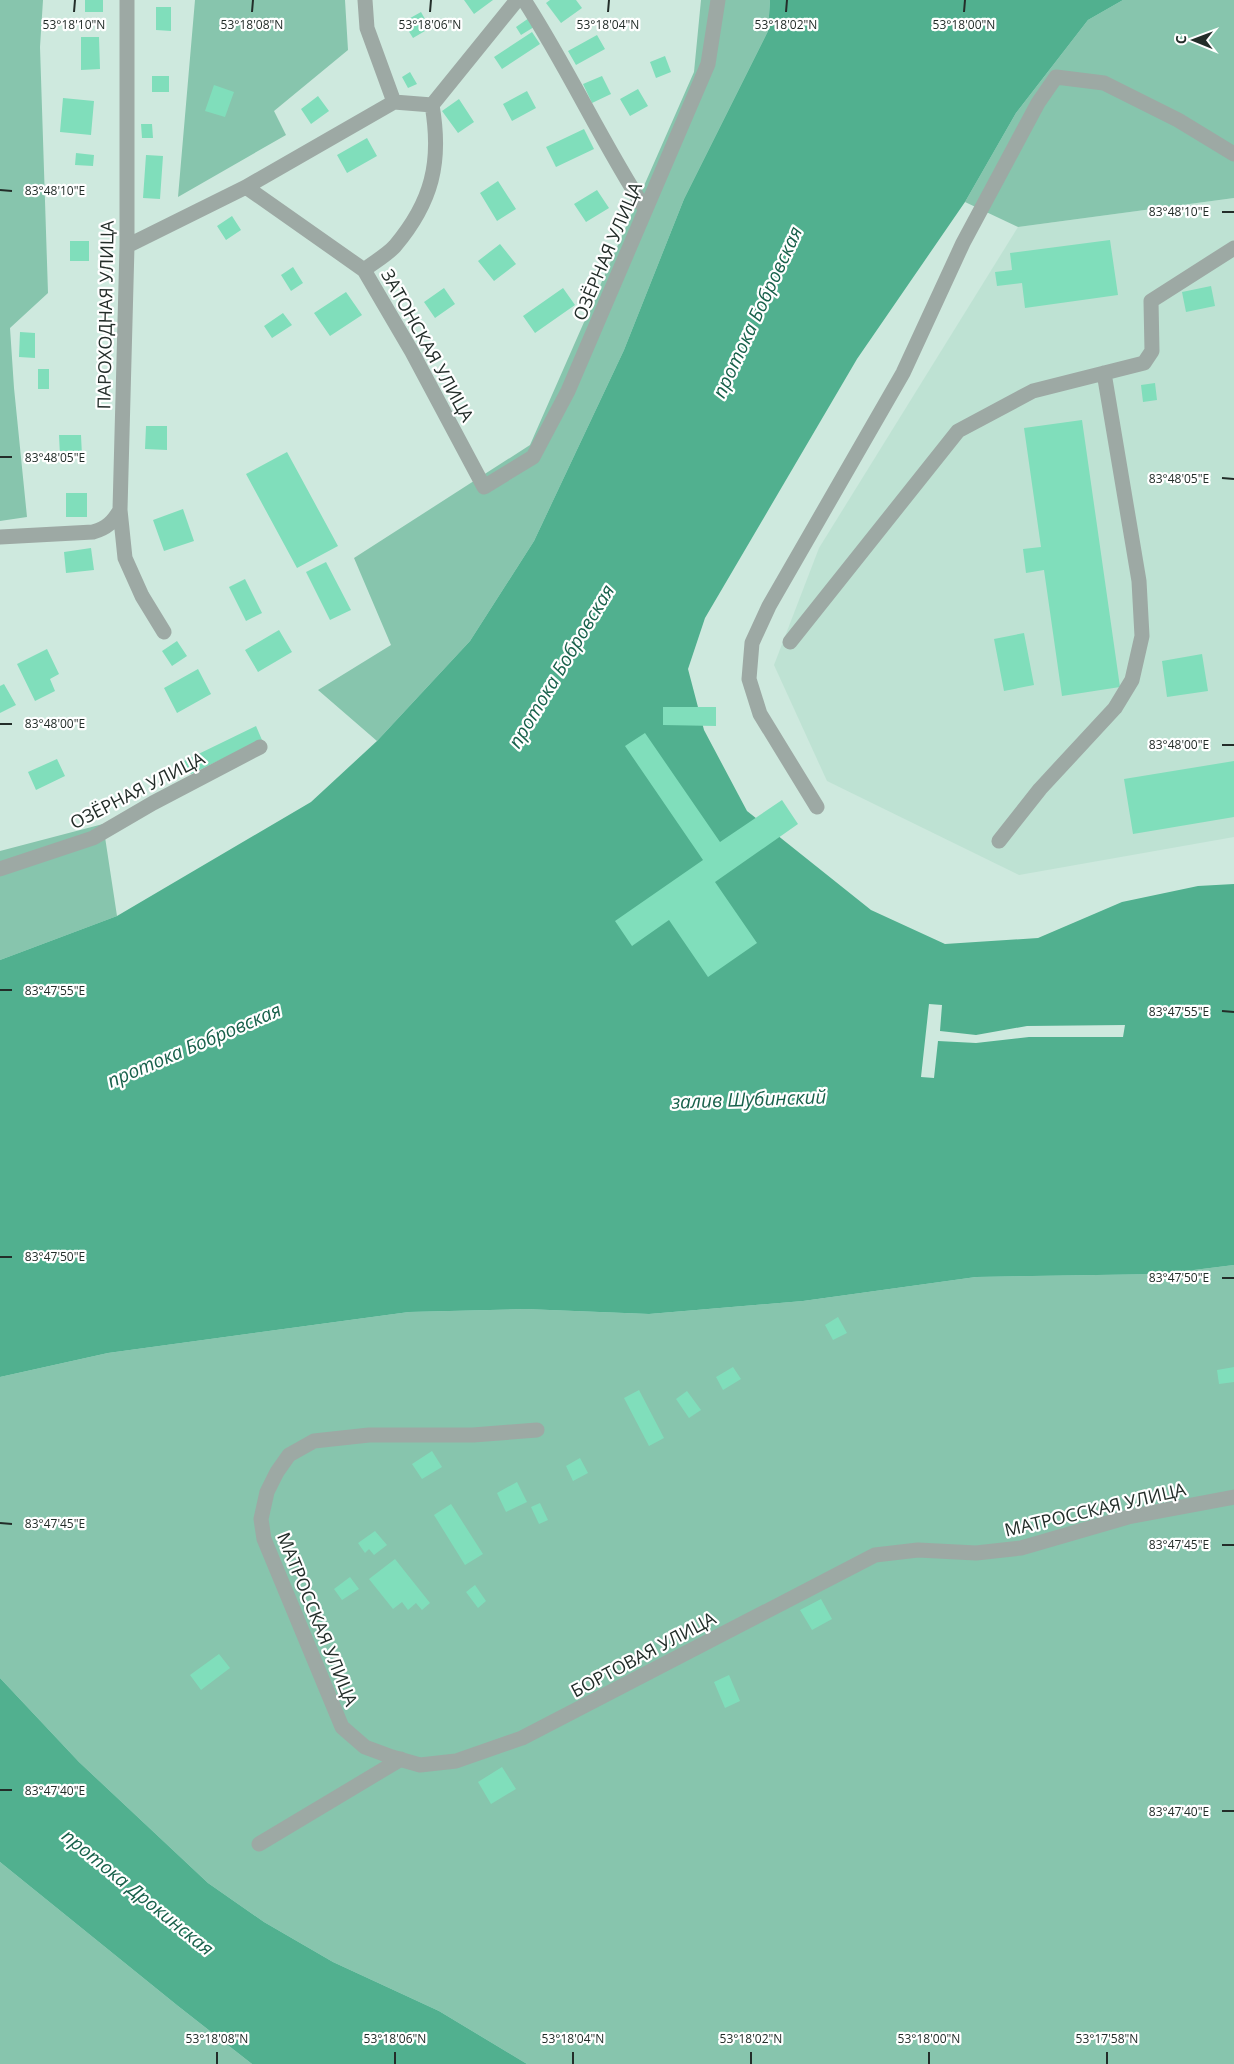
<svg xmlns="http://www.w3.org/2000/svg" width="1234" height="2064" font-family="'Open Sans',sans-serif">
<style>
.built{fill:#bee2d3}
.green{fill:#87c5ad}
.water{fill:#51b08f}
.pier{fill:#cee9de}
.building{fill:#80debb}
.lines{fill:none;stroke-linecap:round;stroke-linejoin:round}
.minor{stroke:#9da9a4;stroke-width:15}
.ticks{fill:none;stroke:#232d29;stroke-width:2}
.labels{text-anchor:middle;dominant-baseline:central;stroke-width:4.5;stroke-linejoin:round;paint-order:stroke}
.street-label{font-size:18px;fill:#232d29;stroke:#fff}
.water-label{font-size:19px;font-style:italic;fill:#18614b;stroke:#fff}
.ticks-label{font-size:12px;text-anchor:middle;fill:#232d29;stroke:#fff;stroke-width:4.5;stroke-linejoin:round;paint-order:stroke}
</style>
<rect width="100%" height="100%" fill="#cee9de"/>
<path class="built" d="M 1234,198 L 1234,837 L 1019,875 L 827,781 L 774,665 L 819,548 L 1018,227 Z"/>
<path class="green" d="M 0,0 L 43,0 L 40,47 L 48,293 L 10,328 L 14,388 L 27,517 L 0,521 Z
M 195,0 L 345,0 L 348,50 L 274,111 L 286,135 L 178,197 Z
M 701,0 L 770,0 L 768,31 L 684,199 L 624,350 L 534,541 L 470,641 L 377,741 L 318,690 L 391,645 L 354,558 L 530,445 L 694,72 Z
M 1123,0 L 1234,0 L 1234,198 L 1018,227 L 965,202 L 1016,113 L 1088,20 Z
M 103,824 L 117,916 L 0,960 L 0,851 Z
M 1234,1265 L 1234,2064 L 527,2064 L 439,2011 L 333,1962 L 264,1922 L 208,1883 L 79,1762 L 0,1678 L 0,1377 L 108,1353 L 409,1312 L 525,1309 L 649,1314 L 803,1301 L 976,1277 L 1162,1274 Z
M 0,1862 L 178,2006 L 252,2064 L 0,2064 Z"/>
<path class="water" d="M 770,0 L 1123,0 L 1088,20 L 1016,113 L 965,202 L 857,359 L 705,618 L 688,669 L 704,730 L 747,811 L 871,910 L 945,944 L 1038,938 L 1122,902 L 1198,886 L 1234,884 L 1234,1265 L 1162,1274 L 976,1277 L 803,1301 L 649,1314 L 525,1309 L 409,1312 L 108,1353 L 0,1377 L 0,960 L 117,916 L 311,802 L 377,741 L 470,641 L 534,541 L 624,350 L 684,199 L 768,31 Z
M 0,1678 L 79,1762 L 208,1883 L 264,1922 L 333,1962 L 439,2011 L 527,2064 L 252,2064 L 178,2006 L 0,1862 Z"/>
<path class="pier" d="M 929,1004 L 942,1005 L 940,1031 L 976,1035 L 1027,1026 L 1125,1025 L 1123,1037 L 1029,1037 L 976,1043 L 938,1041 L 934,1078 L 921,1077 Z"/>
<path class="building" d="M 85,0 L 103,0 L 103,12 L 85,12 Z
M 464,0 L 493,0 L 474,14 Z
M 550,0 L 576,0 L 582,8 L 561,23 L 546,3 Z
M 156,7 L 171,7 L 171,31 L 156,30 Z
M 421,12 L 430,28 L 413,38 L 403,22 Z
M 529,18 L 534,27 L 521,35 L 516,27 Z
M 532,32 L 540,44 L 502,69 L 494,57 Z
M 597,35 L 605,49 L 576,65 L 568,51 Z
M 81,37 L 99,37 L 100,69 L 81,70 Z
M 665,56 L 671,72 L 656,78 L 650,62 Z
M 410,72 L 417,84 L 408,88 L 402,77 Z
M 152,76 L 169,76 L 169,92 L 152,92 Z
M 602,76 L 611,94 L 592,103 L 583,84 Z
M 214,85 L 234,92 L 225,117 L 205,111 Z
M 638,89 L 648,106 L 630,116 L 620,99 Z
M 527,91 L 536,108 L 512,121 L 503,104 Z
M 318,96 L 329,111 L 311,124 L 301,109 Z
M 63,98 L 94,101 L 91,135 L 60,132 Z
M 459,99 L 474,122 L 458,133 L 442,111 Z
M 141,124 L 152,124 L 153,138 L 142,138 Z
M 584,129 L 594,149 L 556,167 L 546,147 Z
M 367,138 L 377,156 L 347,173 L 337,155 Z
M 76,153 L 94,155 L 93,166 L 75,165 Z
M 146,155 L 163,156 L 160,199 L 143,198 Z
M 498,181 L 516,209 L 497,221 L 480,193 Z
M 597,190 L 609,208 L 586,222 L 574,204 Z
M 232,216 L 241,230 L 226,240 L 217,226 Z
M 1110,240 L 1118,295 L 1025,308 L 1022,283 L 997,286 L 995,272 L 1012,270 L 1010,253 Z
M 70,241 L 89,241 L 89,261 L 70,261 Z
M 500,244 L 516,264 L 494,281 L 478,261 Z
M 293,267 L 303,283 L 291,291 L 281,275 Z
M 1211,286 L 1215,306 L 1186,312 L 1182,292 Z
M 444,288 L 455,304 L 435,318 L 424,302 Z
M 563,288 L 575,305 L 535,333 L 523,316 Z
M 346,292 L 362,315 L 330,336 L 314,313 Z
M 283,313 L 292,325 L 272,338 L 264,326 Z
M 20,332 L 35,333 L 35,358 L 19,357 Z
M 38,369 L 49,369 L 49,389 L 38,389 Z
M 1155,383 L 1157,400 L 1143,402 L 1141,385 Z
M 1082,420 L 1120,687 L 1062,696 L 1044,570 L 1026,573 L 1023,549 L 1041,547 L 1024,428 Z
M 146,426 L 167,426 L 167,450 L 145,449 Z
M 59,435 L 81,435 L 82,456 L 60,456 Z
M 287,452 L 338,546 L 297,568 L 246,474 Z
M 66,493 L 87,493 L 87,517 L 66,517 Z
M 183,509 L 194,541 L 164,551 L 153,520 Z
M 91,548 L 94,570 L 66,573 L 64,552 Z
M 326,562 L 351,610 L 330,620 L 306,572 Z
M 245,579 L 262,613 L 246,621 L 229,587 Z
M 279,630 L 292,652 L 258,672 L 245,650 Z
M 1024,633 L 1034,685 L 1004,691 L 994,639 Z
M 177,641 L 187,656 L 172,666 L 162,651 Z
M 47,649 L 59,674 L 50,679 L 55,691 L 35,701 L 17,664 Z
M 1202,654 L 1208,691 L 1167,697 L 1162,661 Z
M 198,669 L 211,694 L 177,713 L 164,688 Z
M 4,684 L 16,705 L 0,713 L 0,686 Z
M 663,707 L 716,707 L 716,726 L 663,725 Z
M 256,726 L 262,740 L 191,774 L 184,761 Z
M 645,733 L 720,842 L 782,800 L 798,824 L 715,882 L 757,943 L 708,977 L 669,920 L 632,946 L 615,921 L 703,860 L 625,746 Z
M 57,759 L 65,776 L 36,790 L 28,772 Z
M 1234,761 L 1234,817 L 1133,834 L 1124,779 Z
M 838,1317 L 847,1333 L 833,1340 L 825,1325 Z
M 733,1367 L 741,1379 L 723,1390 L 716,1377 Z
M 1234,1367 L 1234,1382 L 1219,1384 L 1217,1370 Z
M 639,1390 L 664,1438 L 649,1446 L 624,1398 Z
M 687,1391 L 701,1410 L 689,1418 L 676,1399 Z
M 432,1451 L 442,1467 L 422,1479 L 412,1464 Z
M 580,1458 L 588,1473 L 573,1481 L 566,1466 Z
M 517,1482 L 527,1502 L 506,1512 L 497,1493 Z
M 540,1503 L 548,1520 L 539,1524 L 531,1507 Z
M 451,1504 L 483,1554 L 465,1565 L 434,1515 Z
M 375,1531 L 387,1545 L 374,1555 L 369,1549 L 365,1553 L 358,1543 Z
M 395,1559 L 430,1603 L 422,1610 L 416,1603 L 408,1610 L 402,1602 L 393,1609 L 369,1579 Z
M 350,1577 L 359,1589 L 342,1600 L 334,1589 Z
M 475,1585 L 486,1601 L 478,1608 L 466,1592 Z
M 821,1599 L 832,1619 L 812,1630 L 800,1610 Z
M 219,1654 L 230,1668 L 201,1690 L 190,1675 Z
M 729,1675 L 740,1701 L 725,1708 L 714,1682 Z
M 502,1767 L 516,1789 L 491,1804 L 478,1782 Z"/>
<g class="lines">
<path class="minor" d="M 127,0 L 127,246 L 120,510 L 125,558 L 142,596 L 164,632
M 524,0 C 568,68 601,141 645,209
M 394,102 L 432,105 L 517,0
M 246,187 L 364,270 L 412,352 L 484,487 L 533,457 L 568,391 L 708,64 L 718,0
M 127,246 L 246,187 L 394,102 L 367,28 L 365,0
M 364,270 C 374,262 387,255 395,246 C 432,202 442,162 432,105
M 0,537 L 93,532 C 107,528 113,522 120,510
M 790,642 L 958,431 L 1033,391 L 1144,363 L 1152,351 L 1151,301 L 1234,248
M 817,807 L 760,714 L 749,679 L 752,643 L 769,606 L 903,373 L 963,243 L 1038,103 L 1056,77 L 1104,83 L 1178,120 L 1234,154
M 999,841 L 1040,789 L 1115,708 L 1132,680 L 1142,636 L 1139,581 L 1104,373
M 0,869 L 93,838 L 153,803 L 260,747
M 537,1430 L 473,1435 L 369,1435 L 314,1441 L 289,1455 L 277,1472 L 267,1492 L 261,1519 L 264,1539 L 342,1727 L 365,1747 L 392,1757 L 420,1765 L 456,1761 L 522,1738 L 875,1555 L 918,1550 L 976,1553 L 1021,1548 L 1128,1517 L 1234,1497
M 259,1844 L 401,1759"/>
</g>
<path class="ticks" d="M 74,12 L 75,0M 252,12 L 253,0M 430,12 L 431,0M 608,12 L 609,0M 786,12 L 787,0M 964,12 L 965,0M 0,190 L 12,191M 1222,212 L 1234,212M 0,457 L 12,457M 1222,478 L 1234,479M 0,724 L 12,724M 1222,745 L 1234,745M 0,990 L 12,990M 1222,1011 L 1234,1012M 0,1257 L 12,1257M 1222,1278 L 1234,1278M 0,1523 L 12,1524M 1222,1545 L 1234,1545M 0,1790 L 12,1790M 1222,1811 L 1234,1811M 217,2064 L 217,2052M 395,2064 L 395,2052M 573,2064 L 573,2052M 751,2064 L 751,2052M 929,2064 L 929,2052M 1107,2064 L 1107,2052"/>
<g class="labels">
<g class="street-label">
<text transform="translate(607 251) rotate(-67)">ОЗЁРНАЯ УЛИЦА</text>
<text transform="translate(105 315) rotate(-89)">ПАРОХОДНАЯ УЛИЦА</text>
<text transform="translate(428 345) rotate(61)">ЗАТОНСКАЯ УЛИЦА</text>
<text transform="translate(137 790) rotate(-27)">ОЗЁРНАЯ УЛИЦА</text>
<text transform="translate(1095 1509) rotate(-13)">МАТРОССКАЯ УЛИЦА</text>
<text transform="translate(318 1619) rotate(68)">МАТРОССКАЯ УЛИЦА</text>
<text transform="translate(643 1654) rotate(-28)">БОРТОВАЯ УЛИЦА</text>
</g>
<g class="water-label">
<text transform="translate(757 312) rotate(-65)">протока Бобровская</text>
<text transform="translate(561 666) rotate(-59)">протока Бобровская</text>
<text transform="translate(194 1045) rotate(-23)">протока Бобровская</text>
<text transform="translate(749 1099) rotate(-2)">залив Шубинский</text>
<text transform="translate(138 1892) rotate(39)">протока Дрокинская</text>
</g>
</g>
<g class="ticks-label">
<text x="74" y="29">53°18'10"N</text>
<text x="252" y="29">53°18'08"N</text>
<text x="430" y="29">53°18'06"N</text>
<text x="608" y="29">53°18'04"N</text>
<text x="786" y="29">53°18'02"N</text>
<text x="964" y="29">53°18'00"N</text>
<text x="55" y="195">83°48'10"E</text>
<text x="1179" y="216">83°48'10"E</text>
<text x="55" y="462">83°48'05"E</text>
<text x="1179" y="483">83°48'05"E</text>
<text x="55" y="728">83°48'00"E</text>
<text x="1179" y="749">83°48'00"E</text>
<text x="55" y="995">83°47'55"E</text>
<text x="1179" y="1016">83°47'55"E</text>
<text x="55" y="1261">83°47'50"E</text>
<text x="1179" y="1282">83°47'50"E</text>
<text x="55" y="1528">83°47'45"E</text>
<text x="1179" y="1549">83°47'45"E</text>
<text x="55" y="1795">83°47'40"E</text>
<text x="1179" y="1816">83°47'40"E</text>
<text x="217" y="2043">53°18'08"N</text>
<text x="395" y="2043">53°18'06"N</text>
<text x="573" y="2043">53°18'04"N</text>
<text x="751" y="2043">53°18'02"N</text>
<text x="929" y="2043">53°18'00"N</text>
<text x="1107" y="2043">53°17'58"N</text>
</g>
<g transform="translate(1194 40) rotate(271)" stroke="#ffffff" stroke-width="4" paint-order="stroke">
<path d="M0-4L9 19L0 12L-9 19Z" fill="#232d29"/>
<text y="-8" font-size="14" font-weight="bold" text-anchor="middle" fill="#232d29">С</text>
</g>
</svg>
